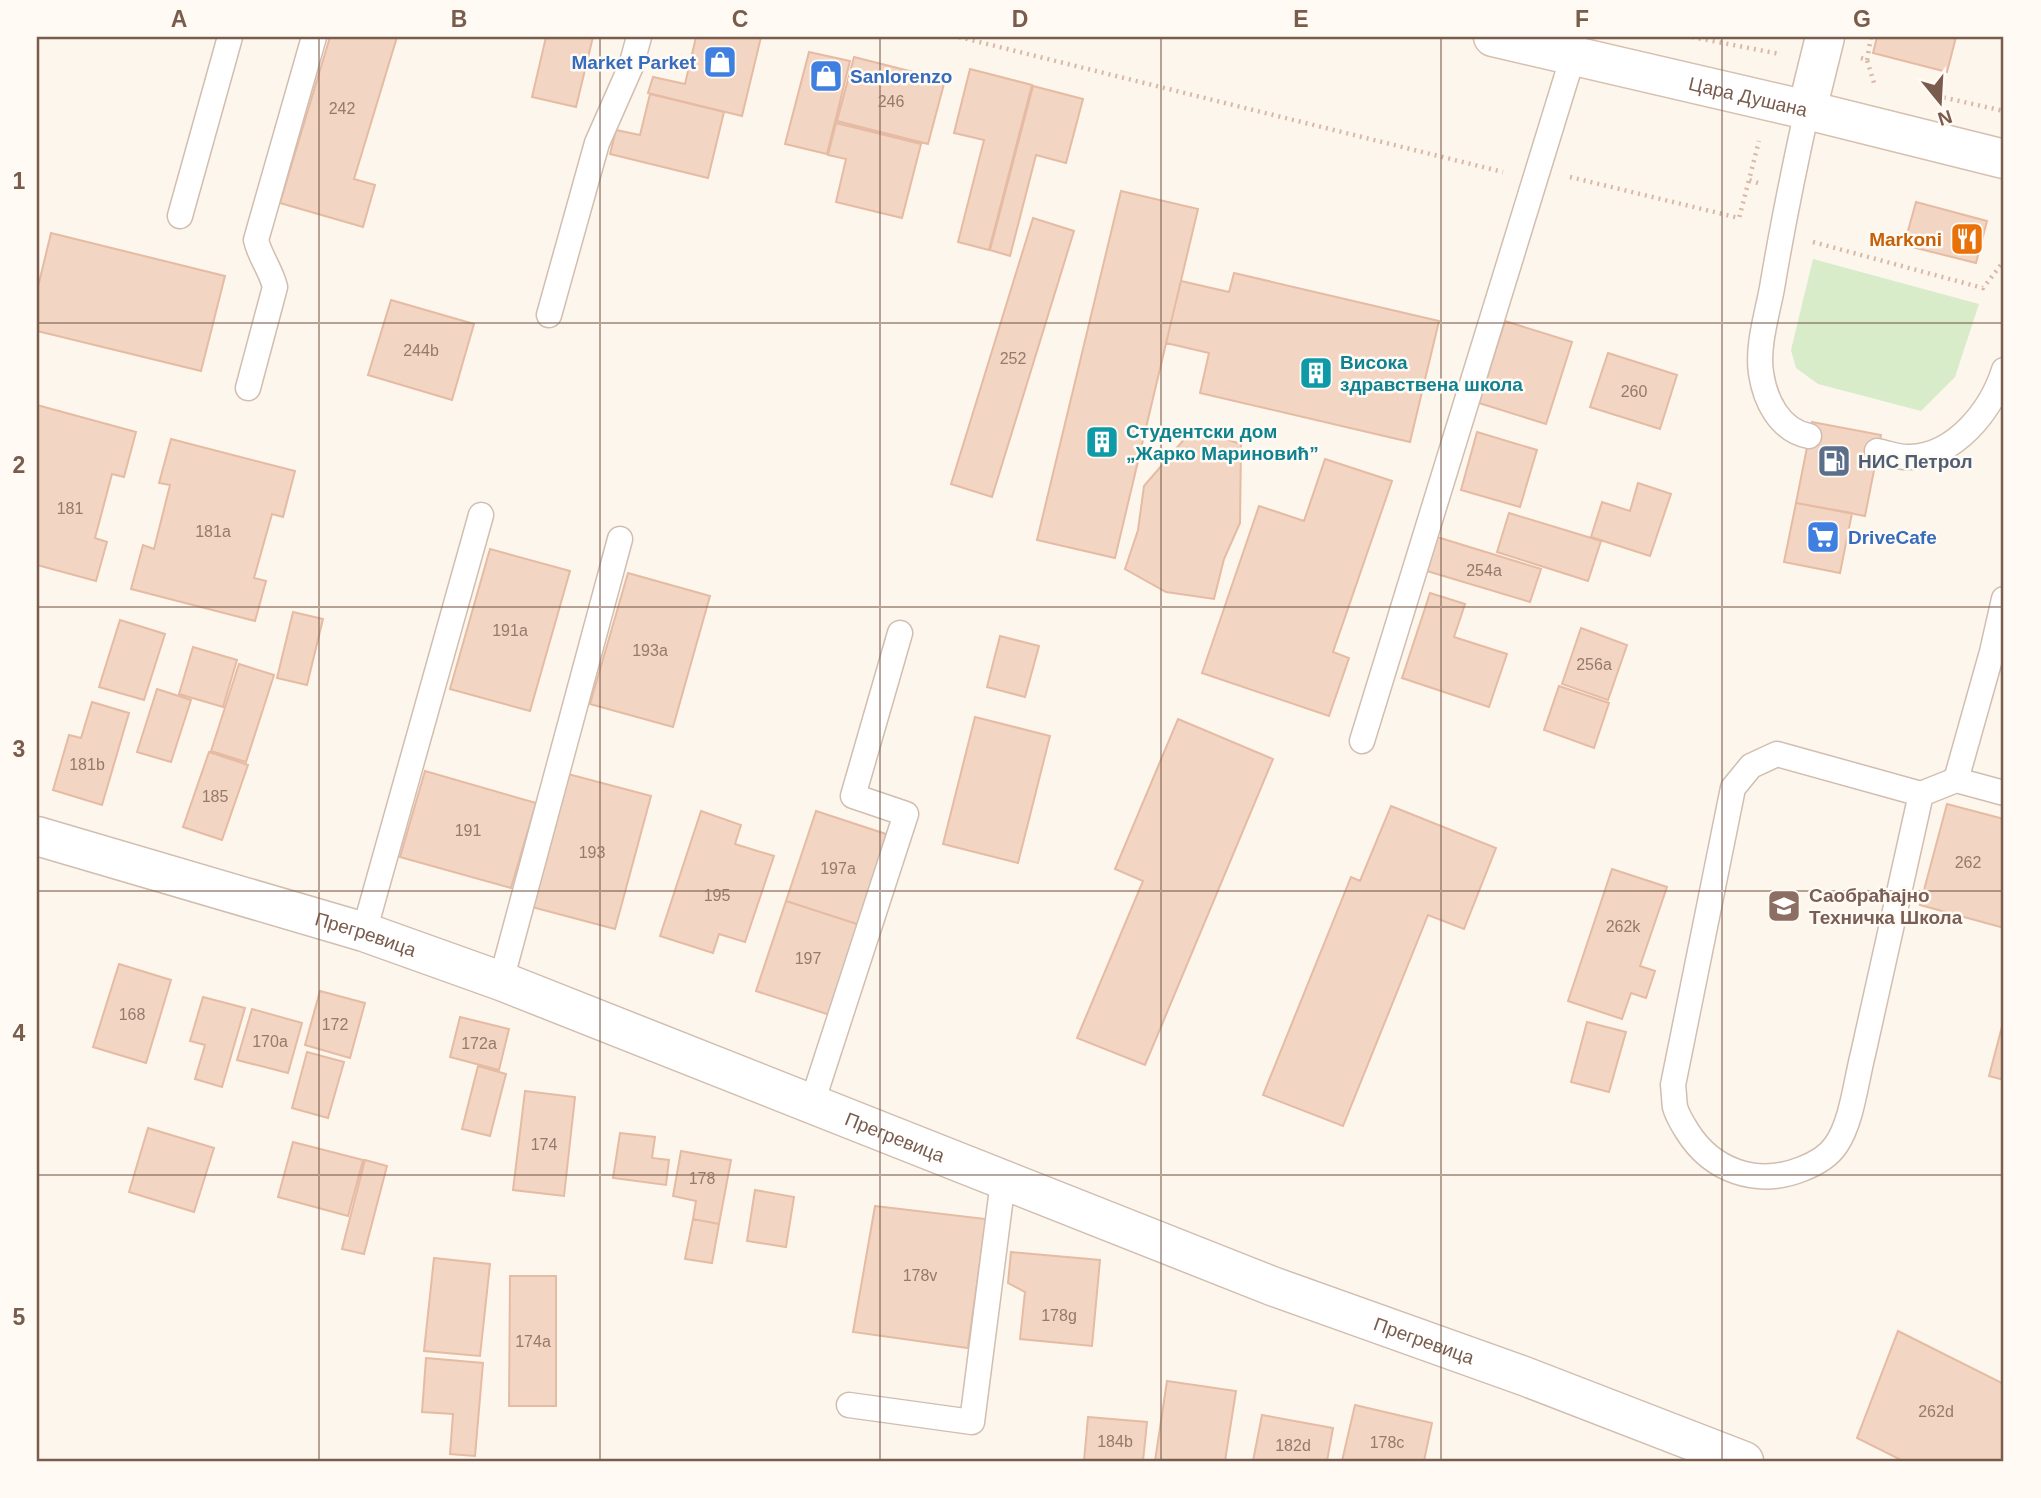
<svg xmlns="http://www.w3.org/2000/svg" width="2041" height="1498" font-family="Arial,sans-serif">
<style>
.green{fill:#d8ecc9}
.building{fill:#f3d5c3;stroke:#e6bba3;stroke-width:2}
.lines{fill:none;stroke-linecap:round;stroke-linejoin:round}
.lane-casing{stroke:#d1beb0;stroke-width:27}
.street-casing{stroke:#d1beb0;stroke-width:41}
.secondary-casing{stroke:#d6c0b0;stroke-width:41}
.path{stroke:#d9b8a5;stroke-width:4.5;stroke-dasharray:2 5;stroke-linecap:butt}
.lane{stroke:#fff;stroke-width:24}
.street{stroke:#fff;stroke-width:38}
.secondary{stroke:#fff;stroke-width:38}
.grid{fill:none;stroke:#7a5c4d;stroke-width:2;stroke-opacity:0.55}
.labels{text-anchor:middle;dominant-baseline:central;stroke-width:5;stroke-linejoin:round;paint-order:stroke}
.number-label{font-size:16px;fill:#987a6a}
.shop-label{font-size:19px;font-weight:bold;fill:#366cbe;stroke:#fffaf3;text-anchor:start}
.street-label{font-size:19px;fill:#7a5c4d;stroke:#fffaf3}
.food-label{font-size:19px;font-weight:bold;fill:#c56008;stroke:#fffaf3;text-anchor:end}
.culture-label{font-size:19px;font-weight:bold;fill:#0d838f;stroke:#fffaf3;text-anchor:start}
.service-label{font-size:19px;font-weight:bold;fill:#4e5e75;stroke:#fffaf3;text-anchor:start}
.education-label{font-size:19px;font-weight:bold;fill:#785e54;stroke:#fffaf3;text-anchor:start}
.neatline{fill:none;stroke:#7a5c4d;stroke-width:2.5}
.grid-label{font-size:23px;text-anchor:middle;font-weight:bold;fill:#7a5c4d}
</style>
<rect width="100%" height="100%" fill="#fdf6ec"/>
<path class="green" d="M 1813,259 L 1979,304 L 1955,377 L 1921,411 L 1818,384 L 1796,368 L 1791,350 Z"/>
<path class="building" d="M 330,37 L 397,37 L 354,179 L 375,185 L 363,227 L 280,203 Z
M 546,37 L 593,37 L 576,107 L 532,97 Z
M 696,37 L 761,37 L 742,116 L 648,93 L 653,77 L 685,84 Z
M 1877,37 L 1956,37 L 1947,72 L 1873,53 Z
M 809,52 L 850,61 L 827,154 L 785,144 Z
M 854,57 L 945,80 L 928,144 L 837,121 Z
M 970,69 L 1032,85 L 989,250 L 958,242 L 984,140 L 954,133 Z
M 1033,86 L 1083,99 L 1066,163 L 1036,155 L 1010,256 L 990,250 Z
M 650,94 L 724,112 L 708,178 L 610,154 L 616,130 L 640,135 Z
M 836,123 L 921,144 L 902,218 L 836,202 L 846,159 L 828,155 Z
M 1121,191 L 1198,209 L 1115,558 L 1037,540 Z
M 1916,202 L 1987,221 L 1976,263 L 1904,245 Z
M 1033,218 L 1074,231 L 992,497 L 951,484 Z
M 51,233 L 225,276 L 201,371 L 37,331 L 37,291 Z
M 1234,273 L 1439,321 L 1410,442 L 1200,393 L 1209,353 L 1166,343 L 1181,281 L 1229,292 Z
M 391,300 L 474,324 L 452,400 L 368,375 Z
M 1505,321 L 1572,342 L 1546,424 L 1479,403 Z
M 1608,353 L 1677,375 L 1660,429 L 1590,407 Z
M 37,405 L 136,432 L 124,477 L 112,474 L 95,538 L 107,542 L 96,581 L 37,565 Z
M 1812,422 L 1881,435 L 1865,516 L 1796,503 Z
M 1193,429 L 1241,444 L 1240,523 L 1224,559 L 1214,599 L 1166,592 L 1125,569 L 1138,530 L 1144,486 Z
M 1477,432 L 1537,450 L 1520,507 L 1461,490 Z
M 171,439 L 295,471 L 283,517 L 272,514 L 254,578 L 266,581 L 255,621 L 131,589 L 143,545 L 154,549 L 170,485 L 159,483 Z
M 1325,459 L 1392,481 L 1333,652 L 1349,658 L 1329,716 L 1202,673 L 1259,506 L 1304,521 Z
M 1638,483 L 1671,494 L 1650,556 L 1591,537 L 1602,502 L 1630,511 Z
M 1796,503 L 1852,513 L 1840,573 L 1784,562 Z
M 1509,513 L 1601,541 L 1588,581 L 1497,552 Z
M 1437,537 L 1541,569 L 1530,602 L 1427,571 Z
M 490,549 L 570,571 L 530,711 L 450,689 Z
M 628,573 L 710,596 L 673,727 L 590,704 Z
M 1430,593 L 1465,604 L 1454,637 L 1507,654 L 1489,707 L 1402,678 Z
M 293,612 L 323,619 L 307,685 L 277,678 Z
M 120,620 L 165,634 L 144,700 L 99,687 Z
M 1581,628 L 1627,645 L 1608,700 L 1562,684 Z
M 1000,636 L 1039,646 L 1025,697 L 987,687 Z
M 193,647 L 237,660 L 223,707 L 179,694 Z
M 239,664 L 274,675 L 246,762 L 211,751 Z
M 1559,686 L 1609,703 L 1594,748 L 1544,730 Z
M 157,689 L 191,700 L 171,762 L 137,752 Z
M 92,702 L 129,713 L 102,805 L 53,790 L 69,735 L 81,738 Z
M 975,717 L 1050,736 L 1018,863 L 943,844 Z
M 1178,719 L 1273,759 L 1145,1065 L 1077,1038 L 1143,881 L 1115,869 Z
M 209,752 L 248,765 L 222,840 L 183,827 Z
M 425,771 L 536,803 L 511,888 L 400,857 Z
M 568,774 L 651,796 L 615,929 L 532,907 Z
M 1947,804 L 2004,819 L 2004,928 L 1920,905 Z
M 1391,806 L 1496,848 L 1464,929 L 1428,915 L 1343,1126 L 1263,1095 L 1351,877 L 1360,881 Z
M 701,811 L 741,825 L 735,844 L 774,856 L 745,942 L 719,934 L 713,953 L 660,936 Z
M 816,811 L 889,835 L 860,925 L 786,901 Z
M 1612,869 L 1667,887 L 1640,966 L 1655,971 L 1646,998 L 1631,993 L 1622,1019 L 1568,1001 Z
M 786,901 L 860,925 L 830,1015 L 756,991 Z
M 119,964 L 171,980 L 146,1063 L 93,1047 Z
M 320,991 L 365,1003 L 350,1058 L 305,1045 Z
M 203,997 L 245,1008 L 222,1087 L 195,1079 L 205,1045 L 190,1041 Z
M 252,1009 L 302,1023 L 288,1073 L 237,1060 Z
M 460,1017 L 509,1029 L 499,1070 L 450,1057 Z
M 2004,1019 L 2004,1080 L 1989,1076 Z
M 1587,1022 L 1626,1032 L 1609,1092 L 1571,1082 Z
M 307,1052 L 344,1062 L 328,1118 L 292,1108 Z
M 478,1066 L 506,1074 L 490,1136 L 462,1129 Z
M 525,1091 L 575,1097 L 564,1196 L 513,1190 Z
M 148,1128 L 214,1148 L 194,1212 L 129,1192 Z
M 620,1133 L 655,1137 L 652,1158 L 669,1160 L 666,1185 L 613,1178 Z
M 293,1142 L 363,1160 L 348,1216 L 278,1197 Z
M 681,1151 L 731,1160 L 719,1224 L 693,1219 L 696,1201 L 673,1196 Z
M 365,1160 L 387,1166 L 364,1254 L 342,1249 Z
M 755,1190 L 794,1197 L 786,1247 L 747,1241 Z
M 875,1206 L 986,1219 L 968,1348 L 853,1332 Z
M 693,1219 L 719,1224 L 712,1263 L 685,1259 Z
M 1011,1252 L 1100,1260 L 1092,1346 L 1020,1339 L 1025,1292 L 1008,1283 Z
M 434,1258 L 490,1264 L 480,1356 L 424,1351 Z
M 510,1276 L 556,1276 L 556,1406 L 509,1406 Z
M 1898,1331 L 2004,1384 L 2004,1461 L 1903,1461 L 1857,1438 Z
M 426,1358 L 483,1363 L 475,1456 L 450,1454 L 453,1414 L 422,1412 Z
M 1167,1381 L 1236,1391 L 1225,1461 L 1155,1461 Z
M 1355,1405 L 1432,1423 L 1424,1461 L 1342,1461 Z
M 1262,1415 L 1333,1428 L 1327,1461 L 1253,1461 Z
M 1088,1417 L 1147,1422 L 1143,1461 L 1084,1461 Z"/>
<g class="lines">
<defs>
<path id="lane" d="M 1807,110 C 1794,169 1782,228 1772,288 C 1767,315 1757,346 1761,373 C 1765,400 1779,430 1809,436
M 180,216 L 230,37
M 549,315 L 597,143 L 631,66 L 639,37
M 248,388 L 275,287 C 271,270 260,257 256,240 L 314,37
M 1877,451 C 1888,453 1899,458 1910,457 C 1955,456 1991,411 2004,370
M 1362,741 L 1573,56
M 1956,780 L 2004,793
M 1921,794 C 1902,880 1883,967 1863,1054 C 1856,1081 1852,1122 1836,1145 C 1828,1157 1815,1164 1802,1169 C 1757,1187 1712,1171 1687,1131 C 1682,1123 1677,1115 1675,1107 C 1674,1100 1674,1092 1673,1085 L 1733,788 L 1751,766 L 1777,754 L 1921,794 L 1956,780 L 1992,652 L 2004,599
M 364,932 L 481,515
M 501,981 L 620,539
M 812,1103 L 906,814 L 853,796 L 900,633
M 849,1405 L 972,1422 L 1003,1181"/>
<g id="street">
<path d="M 1807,110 L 1825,37"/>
<path id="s1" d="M 37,836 L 364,932 L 501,981 L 1272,1286 L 1524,1376 L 1744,1461"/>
</g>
<g id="secondary">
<path id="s2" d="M 1493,37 L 1807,110 L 2004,159"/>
</g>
</defs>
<use href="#lane" class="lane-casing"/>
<use href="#street" class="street-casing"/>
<use href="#secondary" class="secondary-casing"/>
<path class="path" d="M 959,37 L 1503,172
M 1692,37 L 1780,54
M 1861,58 L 1867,60 L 1874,83 L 1877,83
M 1867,60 L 1871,37
M 1937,96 L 2004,111
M 1570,177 L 1739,218 L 1749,180
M 1758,183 L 1749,180 L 1759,141
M 1813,242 L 1983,288 L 2004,261"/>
<use href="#lane" class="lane"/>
<use href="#street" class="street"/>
<use href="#secondary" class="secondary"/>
</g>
<path class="grid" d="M 319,37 L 319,1461M 600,37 L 600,1461M 880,37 L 880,1461M 1161,37 L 1161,1461M 1441,37 L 1441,1461M 1722,37 L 1722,1461M 37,323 L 2004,323M 37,607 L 2004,607M 37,891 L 2004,891M 37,1175 L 2004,1175"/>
<defs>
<symbol id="shop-square" viewBox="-11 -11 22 22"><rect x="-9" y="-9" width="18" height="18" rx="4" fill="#3f7fe0" stroke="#fffaf3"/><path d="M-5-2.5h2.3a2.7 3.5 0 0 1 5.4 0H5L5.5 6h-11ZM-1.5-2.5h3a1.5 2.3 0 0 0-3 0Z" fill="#fff"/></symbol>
<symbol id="restaurant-square" viewBox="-11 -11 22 22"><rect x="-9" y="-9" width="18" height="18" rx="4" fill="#e8710a" stroke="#fffaf3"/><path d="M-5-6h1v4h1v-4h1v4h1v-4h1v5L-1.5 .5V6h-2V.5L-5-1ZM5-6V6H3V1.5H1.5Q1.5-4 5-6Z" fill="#fff"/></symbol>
<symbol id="building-square" viewBox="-11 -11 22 22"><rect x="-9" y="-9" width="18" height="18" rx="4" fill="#0f9aa8" stroke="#fffaf3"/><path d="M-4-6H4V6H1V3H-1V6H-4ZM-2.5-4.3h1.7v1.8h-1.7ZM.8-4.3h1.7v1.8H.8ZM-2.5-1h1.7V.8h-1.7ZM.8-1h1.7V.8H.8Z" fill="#fff"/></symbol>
<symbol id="fuel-square" viewBox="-11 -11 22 22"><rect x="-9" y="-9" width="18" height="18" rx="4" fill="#5c6f8a" stroke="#fffaf3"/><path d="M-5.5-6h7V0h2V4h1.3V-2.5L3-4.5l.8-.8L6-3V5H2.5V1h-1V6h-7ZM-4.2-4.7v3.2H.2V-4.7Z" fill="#fff"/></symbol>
<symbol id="supermarket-square" viewBox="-11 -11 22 22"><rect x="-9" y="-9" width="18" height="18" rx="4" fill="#3f7fe0" stroke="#fffaf3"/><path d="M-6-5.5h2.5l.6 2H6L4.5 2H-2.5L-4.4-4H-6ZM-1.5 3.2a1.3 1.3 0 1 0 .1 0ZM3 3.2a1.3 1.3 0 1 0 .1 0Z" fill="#fff"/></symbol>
<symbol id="school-square" viewBox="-11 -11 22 22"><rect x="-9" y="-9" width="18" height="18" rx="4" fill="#8d6e63" stroke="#fffaf3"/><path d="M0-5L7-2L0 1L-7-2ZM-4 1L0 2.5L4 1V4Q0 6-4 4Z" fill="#fff"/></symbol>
</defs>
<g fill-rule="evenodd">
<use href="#shop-square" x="701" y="43" width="38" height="38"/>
<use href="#shop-square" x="807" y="57" width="38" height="38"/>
<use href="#restaurant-square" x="1948" y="220" width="38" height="38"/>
<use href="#building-square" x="1297" y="354" width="38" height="38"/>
<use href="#building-square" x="1083" y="423" width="38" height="38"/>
<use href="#fuel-square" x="1815" y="442" width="38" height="38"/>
<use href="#supermarket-square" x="1804" y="518" width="38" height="38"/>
<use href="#school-square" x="1765" y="887" width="38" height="38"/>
</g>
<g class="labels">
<g class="number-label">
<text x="891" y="101">246</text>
<text x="342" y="108">242</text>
<text x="421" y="350">244b</text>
<text x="1013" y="358">252</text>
<text x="1634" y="391">260</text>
<text x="70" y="508">181</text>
<text x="213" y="531">181a</text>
<text x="1484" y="570">254a</text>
<text x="510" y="630">191a</text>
<text x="650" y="650">193a</text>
<text x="1594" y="664">256a</text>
<text x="87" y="764">181b</text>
<text x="215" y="796">185</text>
<text x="468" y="830">191</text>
<text x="592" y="852">193</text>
<text x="1968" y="862">262</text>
<text x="838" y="868">197a</text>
<text x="717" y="895">195</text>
<text x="1623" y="926">262k</text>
<text x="808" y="958">197</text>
<text x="132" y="1014">168</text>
<text x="335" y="1024">172</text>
<text x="270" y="1041">170a</text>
<text x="479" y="1043">172a</text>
<text x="544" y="1144">174</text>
<text x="702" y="1178">178</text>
<text x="920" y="1275">178v</text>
<text x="1059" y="1315">178g</text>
<text x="533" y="1341">174a</text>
<text x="1936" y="1411">262d</text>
<text x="1115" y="1441">184b</text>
<text x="1387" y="1442">178c</text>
<text x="1293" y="1445">182d</text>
</g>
<g class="shop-label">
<text x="696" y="62" text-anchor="end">Market Parket</text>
<text x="850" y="76">Sanlorenzo</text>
<text x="1848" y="537">DriveCafe</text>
</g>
<g class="street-label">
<text stroke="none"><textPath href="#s2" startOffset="262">Цара Душана</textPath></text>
<text stroke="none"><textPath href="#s1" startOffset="343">Прегревица</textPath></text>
<text stroke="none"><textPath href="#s1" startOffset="910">Прегревица</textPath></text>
<text stroke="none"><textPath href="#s1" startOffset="1477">Прегревица</textPath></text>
</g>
<g class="food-label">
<text x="1942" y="239">Markoni</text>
</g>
<g class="culture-label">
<text x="1340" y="362">Висока<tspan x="1340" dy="22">здравствена школа</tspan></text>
<text x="1126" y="431">Студентски дом<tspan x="1126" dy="22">„Жарко Мариновић”</tspan></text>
</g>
<g class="service-label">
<text x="1858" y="461">НИС Петрол</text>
</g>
<g class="education-label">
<text x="1809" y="895">Саобраћајно<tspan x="1809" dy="22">Техничка Школа</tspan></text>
</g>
</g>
<rect width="2041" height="1498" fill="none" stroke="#fffaf3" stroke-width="77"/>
<g transform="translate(1940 102) rotate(162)" stroke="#fffaf3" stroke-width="5" paint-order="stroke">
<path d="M0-5L12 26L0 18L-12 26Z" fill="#7a5c4d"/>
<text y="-10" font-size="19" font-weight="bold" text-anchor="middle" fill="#7a5c4d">N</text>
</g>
<rect x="38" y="38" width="1964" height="1422" class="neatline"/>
<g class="grid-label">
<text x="179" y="27">A</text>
<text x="459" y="27">B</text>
<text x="740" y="27">C</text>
<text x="1020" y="27">D</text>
<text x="1301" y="27">E</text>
<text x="1582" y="27">F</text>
<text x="1862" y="27">G</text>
<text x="19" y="189">1</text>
<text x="19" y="473">2</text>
<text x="19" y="757">3</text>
<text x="19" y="1041">4</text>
<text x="19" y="1325">5</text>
</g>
</svg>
